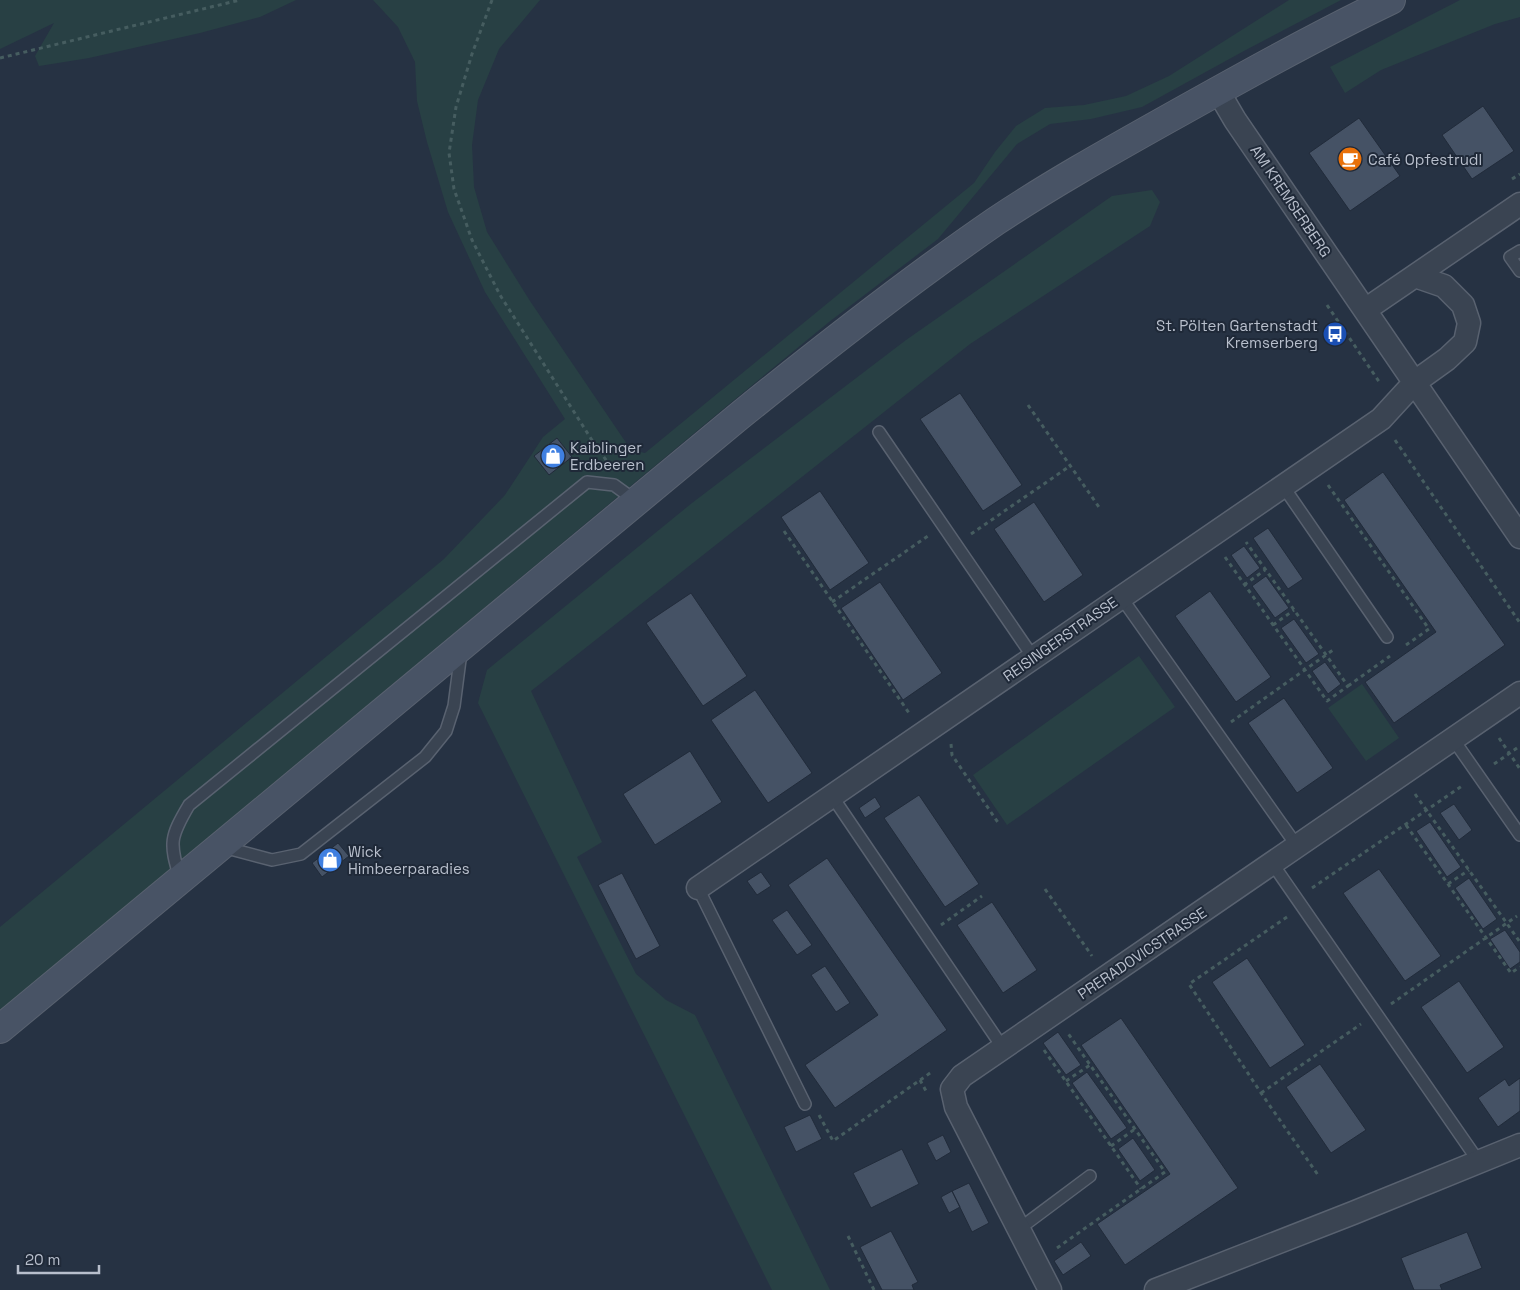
<svg xmlns="http://www.w3.org/2000/svg" width="1520" height="1290" font-family="'Space Grotesk',sans-serif">
<style>
.green{fill:#284044}
.building{fill:#455265;stroke:#212b3a}
.lines{fill:none;stroke-linecap:round;stroke-linejoin:round}
.lane-casing{stroke:#596270;stroke-width:14}
.street-casing{stroke:#596270;stroke-width:25}
.secondary-casing{stroke:#596270;stroke-width:30}
.path{stroke:#465d60;stroke-width:3;stroke-dasharray:4 4;stroke-linecap:butt}
.lane{stroke:#3a4452;stroke-width:11}
.street{stroke:#3a4452;stroke-width:22}
.secondary{stroke:#485365;stroke-width:28}
.labels{text-anchor:middle;dominant-baseline:central;stroke-width:4;stroke-linejoin:round;paint-order:stroke}
.poi-label{font-size:15px;fill:#b8bfcc;stroke:#1f2938;text-anchor:start}
.street-label{font-size:15px;fill:#b8bfcc;stroke:#1f2938}
</style>
<rect width="100%" height="100%" fill="#263243"/>
<path class="green" d="M 0,0 L 296,0 L 260,17 L 200,33 L 89,58 L 39,66 L 35,56 L 54,23 L 0,49 Z
M 373,0 L 540,0 L 499,49 L 478,100 L 472,145 L 474,187 L 487,232 L 530,301 L 631,450 L 645,453 L 974,183 L 995,152 L 1016,126 L 1045,108 L 1084,105 L 1126,96 L 1169,76 L 1289,0 L 1341,0 L 1242,52 L 1142,107 L 1091,119 L 1050,124 L 1017,144 L 938,239 L 829,322 L 728,405 L 0,1011 L 0,927 L 444,559 L 505,495 L 543,437 L 565,419 L 485,292 L 448,212 L 427,142 L 417,101 L 415,62 L 398,27 Z
M 1460,0 L 1520,0 L 1520,17 L 1495,24 L 1381,70 L 1345,93 L 1330,67 Z
M 1152,190 L 1160,202 L 1150,226 L 970,344 L 531,691 L 602,842 L 577,857 L 636,974 L 666,1000 L 695,1015 L 830,1290 L 772,1290 L 478,703 L 487,670 L 692,503 L 906,340 L 1112,196 Z
M 1139,656 L 1175,707 L 1007,825 L 973,775 Z
M 1362,684 L 1399,738 L 1366,761 L 1328,708 Z"/>
<path class="building" d="M 1483,106 L 1514,151 L 1472,179 L 1442,135 Z
M 1359,118 L 1400,176 L 1350,211 L 1309,153 Z
M 960,393 L 1022,485 L 983,511 L 920,419 Z
M 557,438 L 572,457 L 549,475 L 534,456 Z
M 1383,472 L 1505,645 L 1394,723 L 1365,682 L 1436,632 L 1344,500 Z
M 820,491 L 869,563 L 830,590 L 781,517 Z
M 1034,502 L 1083,575 L 1044,602 L 994,529 Z
M 1268,528 L 1303,579 L 1288,589 L 1253,538 Z
M 1244,546 L 1260,568 L 1247,578 L 1231,555 Z
M 1266,576 L 1289,608 L 1275,618 L 1252,586 Z
M 880,582 L 942,673 L 903,700 L 841,608 Z
M 1210,591 L 1271,677 L 1236,702 L 1175,616 Z
M 691,593 L 747,676 L 703,706 L 646,623 Z
M 1294,619 L 1319,654 L 1306,663 L 1281,628 Z
M 1325,662 L 1341,684 L 1328,694 L 1312,671 Z
M 755,690 L 812,773 L 768,803 L 711,720 Z
M 1284,698 L 1333,768 L 1297,793 L 1248,723 Z
M 690,751 L 722,802 L 655,845 L 623,794 Z
M 919,795 L 979,884 L 945,907 L 884,818 Z
M 875,797 L 881,807 L 865,818 L 859,808 Z
M 1454,804 L 1472,830 L 1459,840 L 1440,813 Z
M 1430,822 L 1461,867 L 1447,877 L 1416,831 Z
M 338,843 L 349,856 L 322,877 L 312,863 Z
M 827,858 L 947,1030 L 835,1108 L 805,1065 L 878,1015 L 788,885 Z
M 1379,869 L 1441,956 L 1405,981 L 1343,893 Z
M 761,872 L 771,886 L 757,895 L 747,881 Z
M 622,873 L 660,946 L 636,959 L 598,885 Z
M 1469,878 L 1497,919 L 1483,929 L 1455,888 Z
M 992,902 L 1037,970 L 1003,993 L 957,925 Z
M 787,910 L 812,945 L 797,955 L 772,920 Z
M 1505,930 L 1520,952 L 1520,962 L 1510,969 L 1490,939 Z
M 1247,958 L 1305,1045 L 1270,1068 L 1212,982 Z
M 825,966 L 850,1003 L 836,1012 L 811,975 Z
M 1459,981 L 1504,1047 L 1467,1073 L 1421,1007 Z
M 1121,1018 L 1238,1188 L 1125,1265 L 1097,1224 L 1170,1174 L 1081,1045 Z
M 1058,1032 L 1081,1065 L 1066,1075 L 1043,1043 Z
M 1320,1064 L 1366,1130 L 1331,1153 L 1286,1087 Z
M 1087,1072 L 1127,1128 L 1111,1139 L 1072,1083 Z
M 1520,1078 L 1520,1111 L 1498,1127 L 1478,1098 L 1505,1079 L 1509,1086 Z
M 810,1115 L 822,1139 L 796,1152 L 784,1127 Z
M 943,1135 L 951,1152 L 936,1161 L 927,1143 Z
M 1133,1138 L 1155,1170 L 1140,1181 L 1118,1149 Z
M 902,1149 L 919,1184 L 871,1208 L 853,1173 Z
M 969,1183 L 989,1223 L 972,1232 L 952,1191 Z
M 952,1191 L 960,1207 L 949,1213 L 941,1197 Z
M 891,1231 L 918,1282 L 912,1285 L 914,1290 L 882,1290 L 860,1247 Z
M 1467,1232 L 1482,1268 L 1440,1285 L 1442,1290 L 1414,1290 L 1401,1258 Z
M 1081,1242 L 1091,1256 L 1063,1275 L 1054,1261 Z"/>
<g class="lines">
<defs>
<path id="lane" d="M 1520,251 L 1510,257 L 1520,271
M 879,432 L 1033,657
M 1283,486 L 1387,637
M 1121,597 L 1297,846
M 1453,739 L 1520,835
M 832,796 L 1003,1048
M 223,847 L 272,860 L 301,854 L 425,757 L 446,731 L 454,706 L 461,652
M 1272,863 L 1479,1162
M 180,878 C 169,843 170,837 189,805 L 587,482 L 614,485 L 636,501
M 698,888 L 805,1104
M 1019,1229 L 1090,1176"/>
<path id="street" d="M 1218,91 L 1235,120 L 1520,537
M 1365,310 L 1520,204
M 698,888 L 1381,419 L 1415,382 L 1447,359 L 1465,342 L 1469,323 L 1463,305 L 1444,286 L 1415,276
M 1050,1290 L 956,1107 L 952,1089 L 962,1076 L 1520,693
M 1156,1290 L 1353,1213 L 1520,1145"/>
<path id="secondary" d="M 0,1029 L 738,417 C 822,349 907,282 996,221 C 1050,185 1107,153 1164,121 C 1239,79 1314,37 1391,0"/>
</defs>
<use href="#lane" class="lane-casing"/>
<use href="#street" class="street-casing"/>
<use href="#secondary" class="secondary-casing"/>
<path class="path" d="M 492,0 L 472,54 L 456,107 L 449,153 L 454,189 L 472,240 L 500,295 L 595,445 L 609,464
M 0,58 L 240,0
M 1512,179 L 1520,174
M 1327,305 L 1380,383
M 1028,405 L 1101,510
M 1395,440 L 1520,623
M 1328,485 L 1429,629 L 1406,645
M 784,531 L 909,713
M 971,534 L 1070,466
M 1225,557 L 1327,701 L 1348,686 L 1246,542
M 1244,585 L 1265,570
M 832,602 L 928,536
M 1273,625 L 1294,610
M 1348,686 L 1390,656
M 1231,722 L 1333,650
M 1499,738 L 1520,769
M 951,744 L 952,755 L 999,824
M 1494,764 L 1520,746
M 1415,794 L 1520,942
M 1406,825 L 1511,973 L 1520,967
M 1448,884 L 1469,870
M 1312,888 L 1462,786
M 1045,889 L 1092,956
M 1287,917 L 1189,984 L 1261,1093 L 1318,1175
M 941,925 L 982,896
M 1391,1004 L 1517,916
M 1044,1050 L 1141,1189
M 920,1080 L 926,1091
M 1066,1081 L 1090,1065
M 1261,1093 L 1361,1024
M 819,1115 L 833,1141 L 933,1071
M 1111,1146 L 1135,1129
M 848,1236 L 874,1290
M 1057,1248 L 1165,1172 L 1067,1032"/>
<use href="#lane" class="lane"/>
<use href="#street" class="street"/>
<use href="#secondary" class="secondary"/>
</g>
<defs>
<symbol id="cafe-disc" viewBox="-11 -11 22 22"><circle r="9.5" fill="#e8710a" stroke="#1f2938"/><path d="M-5.5-4.5H6V0H3Q3 3.5 0 3.5H-2.5Q-5.5 3.5-5.5 0ZM3-3.2v2h1.7v-2ZM-6 4.5H4V6H-6Z" fill="#fff"/></symbol>
<symbol id="bus-disc" viewBox="-11 -11 22 22"><circle r="9.5" fill="#1a4fb4" stroke="#1f2938"/><path d="M-5-6H5V4H4V6H2V4H-2V6H-4V4H-5ZM-3.5-4V0h7V-4ZM-3.5 1.2v1.5H-2V1.2ZM2 1.2v1.5H3.5V1.2Z" fill="#fff"/></symbol>
<symbol id="shop-disc" viewBox="-11 -11 22 22"><circle r="9.5" fill="#3f7fe0" stroke="#1f2938"/><path d="M-5-2.5h2.3a2.7 3.5 0 0 1 5.4 0H5L5.5 6h-11ZM-1.5-2.5h3a1.5 2.3 0 0 0-3 0Z" fill="#fff"/></symbol>
</defs>
<g fill-rule="evenodd">
<use href="#cafe-disc" x="1336" y="145" width="28" height="28"/>
<use href="#bus-disc" x="1321" y="320" width="28" height="28"/>
<use href="#shop-disc" x="539" y="442" width="28" height="28"/>
<use href="#shop-disc" x="316" y="846" width="28" height="28"/>
</g>
<g class="labels">
<g class="poi-label">
<text x="1368" y="159">Café Opfestrudl</text>
<text x="1318" y="325" text-anchor="end">St. Pölten Gartenstadt<tspan x="1318" dy="17">Kremserberg</tspan></text>
<text x="570" y="447">Kaiblinger<tspan x="570" dy="17">Erdbeeren</tspan></text>
<text x="348" y="851">Wick<tspan x="348" dy="17">Himbeerparadies</tspan></text>
</g>
<g class="street-label">
<text transform="translate(1291 201) rotate(56)">AM KREMSERBERG</text>
<text transform="translate(1060 639) rotate(-35)">REISINGERSTRASSE</text>
<text transform="translate(1142 953) rotate(-34)">PRERADOVICSTRASSE</text>
</g>
</g>
<path d="M18 1265v8h81v-8" fill="none" stroke="#b8bfcc" stroke-width="2.5"/>
<text x="25" y="1265" font-size="15" fill="#b8bfcc" stroke="#1f2938" stroke-width="4" paint-order="stroke">20 m</text>
</svg>
